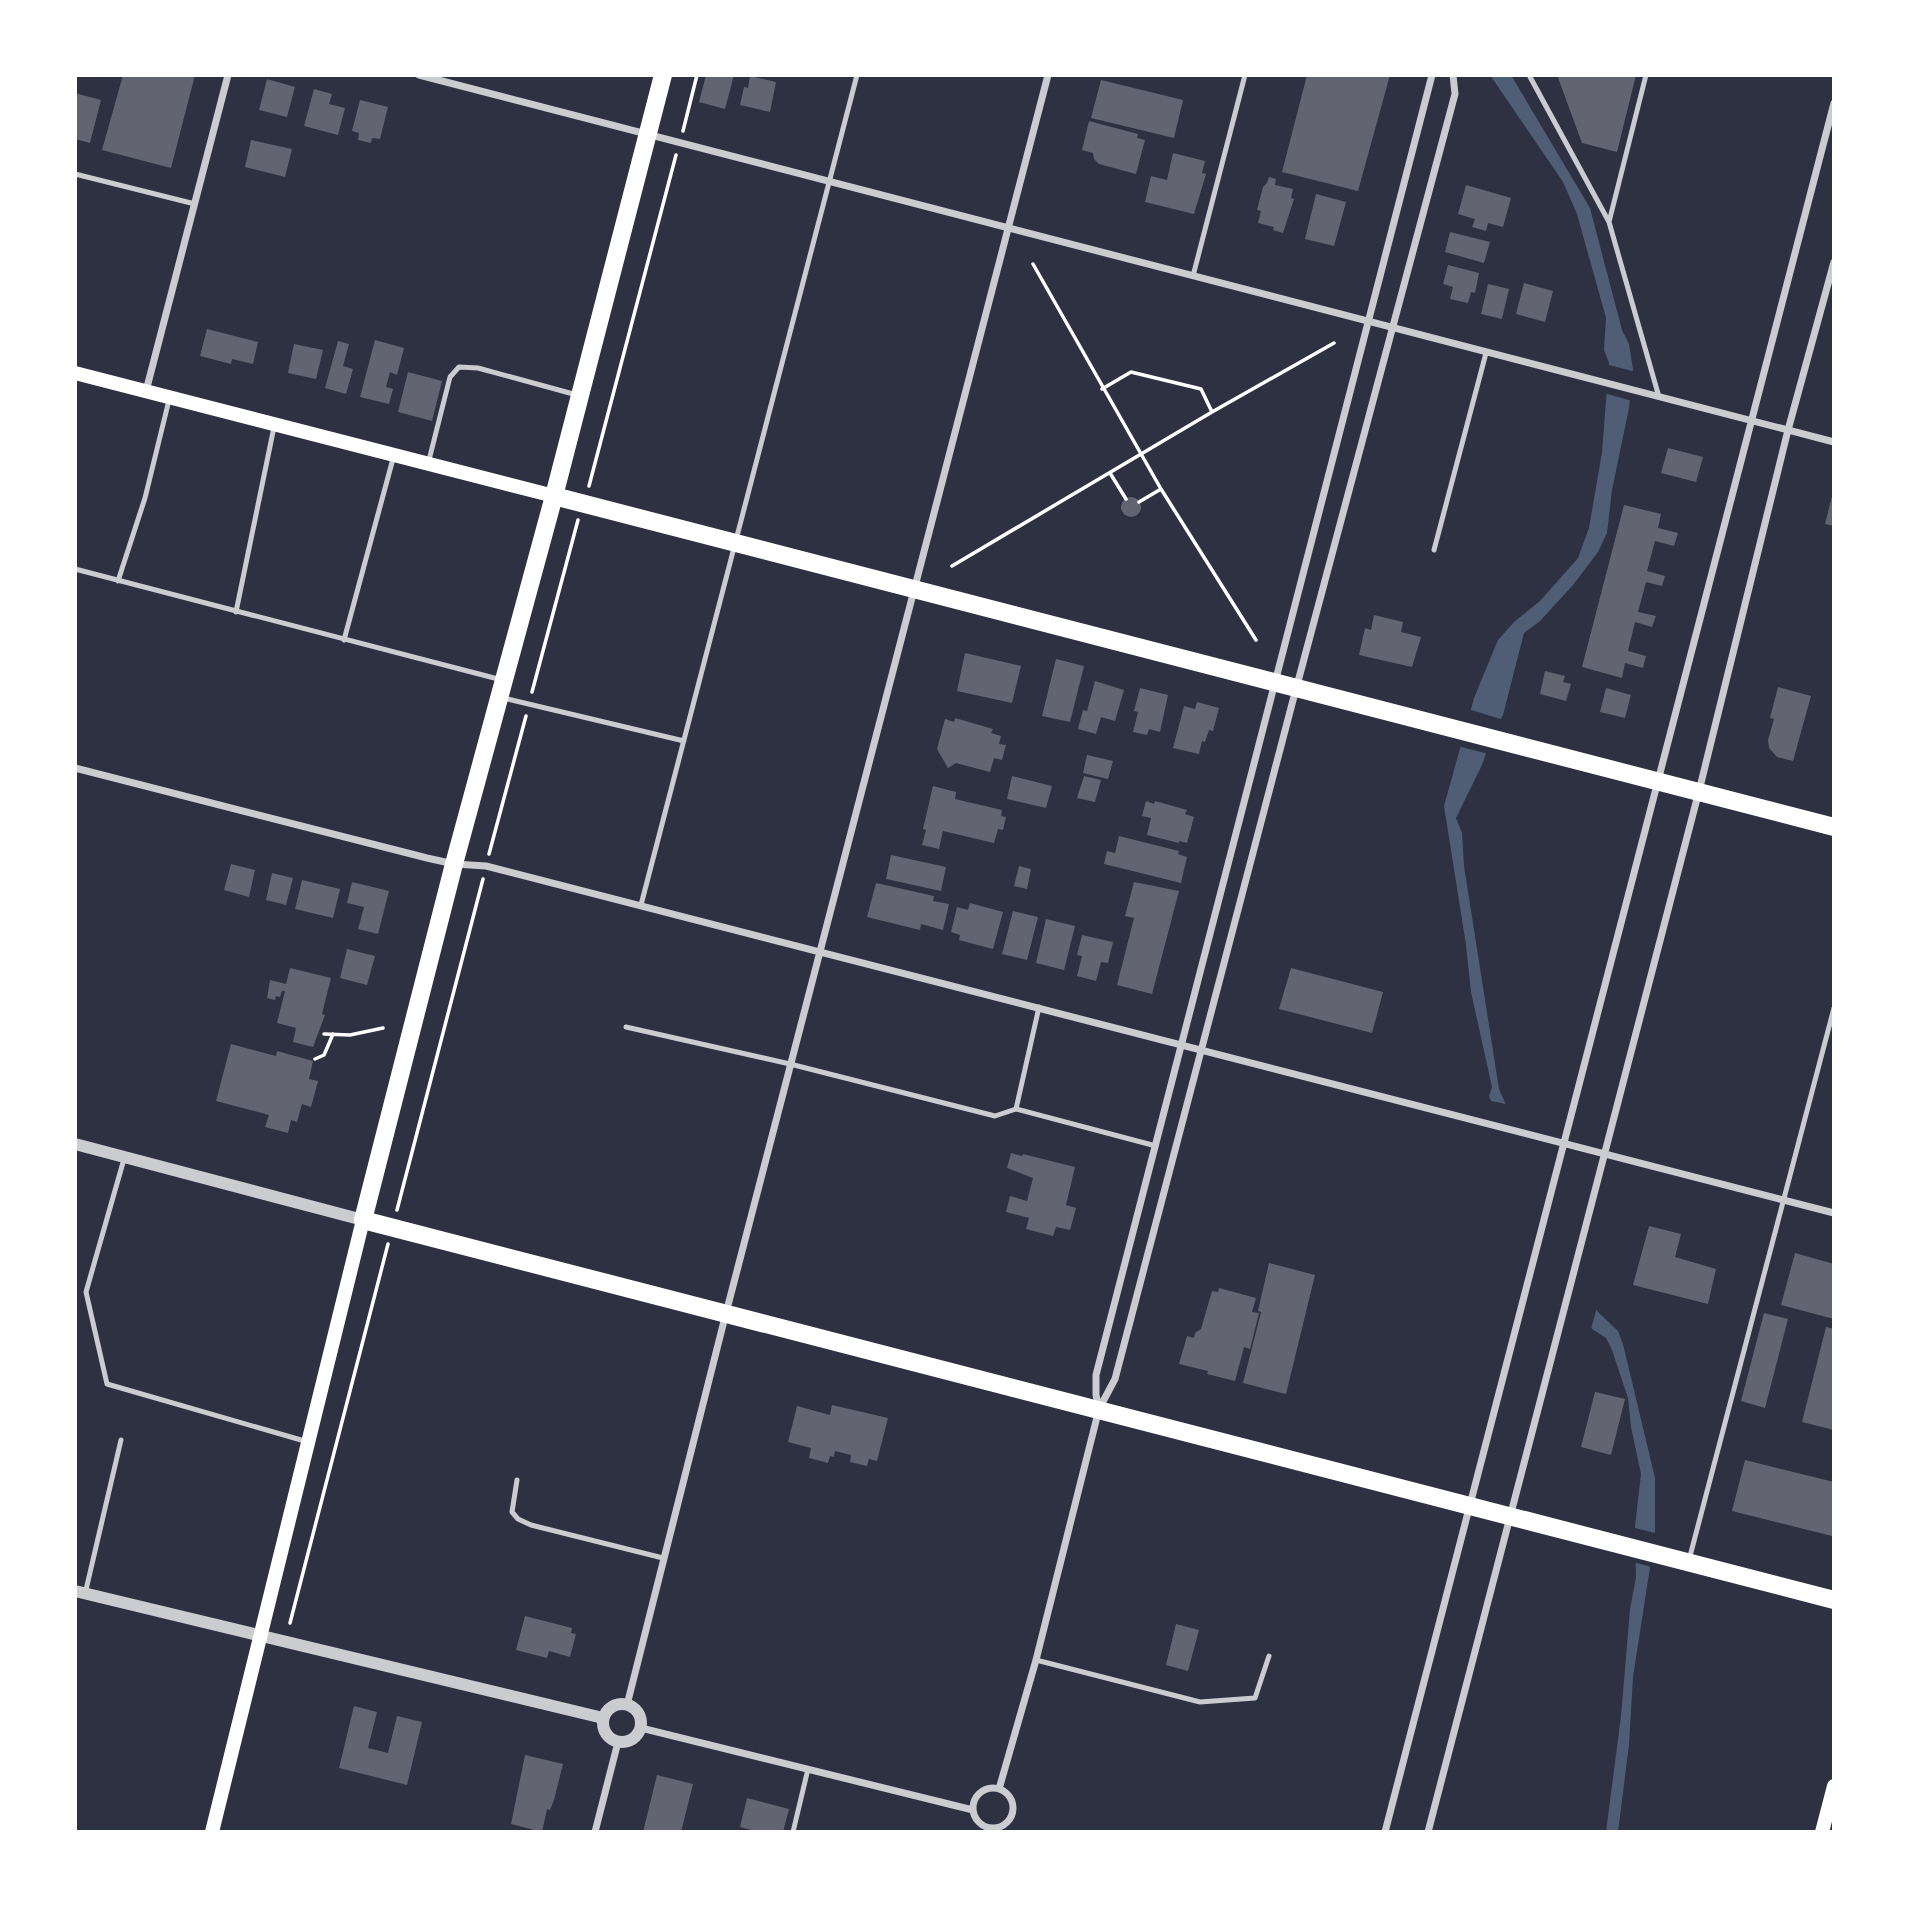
<svg xmlns="http://www.w3.org/2000/svg" width="1909" height="1907" font-family="'IBM Plex Serif',serif">
<style>
.water{fill:#4f5d75}
.pier{fill:#2d3142}
.building{fill:#626471}
.lines{fill:none;stroke-linecap:round;stroke-linejoin:round}
.path{stroke:#fff;stroke-width:3.5}
.service{stroke:#caccd0;stroke-width:5}
.minor{stroke:#caccd0;stroke-width:7}
.tertiary{stroke:#caccd0;stroke-width:12}
.secondary{stroke:#fff;stroke-width:14}
.primary{stroke:#fff;stroke-width:18}
</style>
<rect width="100%" height="100%" fill="#2d3142"/>
<path class="water" d="M 1490,75 L 1511,75 L 1590,208 L 1622,330 L 1629,344 L 1633,369 L 1629,408 L 1612,490 L 1607,533 L 1598,552 L 1573,585 L 1540,621 L 1524,633 L 1503,715 L 1493,733 L 1482,765 L 1456,818 L 1462,833 L 1464,866 L 1499,1089 L 1597,1311 L 1618,1331 L 1623,1344 L 1655,1478 L 1655,1535 L 1633,1677 L 1629,1745 L 1618,1832 L 1606,1832 L 1621,1716 L 1630,1609 L 1636,1577 L 1635,1526 L 1641,1474 L 1631,1427 L 1628,1398 L 1612,1350 L 1606,1338 L 1592,1329 L 1489,1096 L 1492,1087 L 1471,992 L 1466,945 L 1444,806 L 1474,698 L 1498,640 L 1514,622 L 1540,601 L 1578,558 L 1589,528 L 1602,452 L 1609,363 L 1604,350 L 1606,318 L 1577,214 L 1563,182 Z"/>
<path class="pier" d="M 1605,364 L 1636,372 L 1632,401 L 1604,393 Z
M 1468,709 L 1504,720 L 1496,735 L 1489,754 L 1457,746 Z
M 1487,1100 L 1510,1105 L 1598,1304 L 1590,1332 Z
M 1631,1527 L 1659,1534 L 1655,1568 L 1633,1562 Z"/>
<path class="building" d="M 123,75 L 195,75 L 171,168 L 102,150 Z
M 706,75 L 734,75 L 725,109 L 699,102 Z
M 1307,75 L 1390,75 L 1358,191 L 1282,172 Z
M 1557,75 L 1636,75 L 1617,152 L 1582,143 Z
M 750,76 L 776,82 L 770,112 L 740,105 L 744,87 L 748,88 Z
M 267,79 L 295,87 L 287,117 L 259,110 Z
M 1101,80 L 1183,100 L 1174,138 L 1091,118 Z
M 314,89 L 332,94 L 329,104 L 345,108 L 338,135 L 304,126 Z
M 75,93 L 101,100 L 90,143 L 75,139 Z
M 360,100 L 388,107 L 380,139 L 372,138 L 371,143 L 358,140 L 359,133 L 352,131 Z
M 1089,121 L 1138,134 L 1137,138 L 1145,140 L 1136,174 L 1099,164 L 1094,159 L 1093,153 L 1082,150 Z
M 251,140 L 292,149 L 285,177 L 245,167 Z
M 1173,153 L 1205,161 L 1202,173 L 1206,174 L 1194,214 L 1145,202 L 1151,176 L 1167,180 Z
M 1269,177 L 1276,179 L 1275,185 L 1293,189 L 1291,198 L 1294,199 L 1283,233 L 1273,230 L 1274,227 L 1258,223 L 1261,211 L 1257,210 L 1263,187 L 1267,183 Z
M 1466,185 L 1511,198 L 1503,227 L 1488,223 L 1486,231 L 1472,227 L 1475,219 L 1458,214 Z
M 1316,194 L 1346,202 L 1334,246 L 1305,239 Z
M 1450,232 L 1490,242 L 1484,263 L 1445,252 Z
M 1448,265 L 1479,273 L 1475,293 L 1471,292 L 1468,303 L 1450,299 L 1453,287 L 1443,284 Z
M 1524,283 L 1553,291 L 1545,322 L 1516,314 Z
M 1488,284 L 1509,289 L 1502,319 L 1481,314 Z
M 207,329 L 258,342 L 253,364 L 232,359 L 231,364 L 200,356 Z
M 375,340 L 404,348 L 397,375 L 390,372 L 386,387 L 393,389 L 389,404 L 360,397 Z
M 338,341 L 349,344 L 343,366 L 353,369 L 346,394 L 325,388 Z
M 294,344 L 323,350 L 316,379 L 288,373 Z
M 408,372 L 442,381 L 432,421 L 398,412 Z
M 1668,448 L 1703,457 L 1696,482 L 1661,473 Z
M 1833,492 L 1834,492 L 1834,526 L 1825,524 Z
M1121 507a10 10 0 1 1 20 0a10 10 0 1 1-20 0Z
M 1624,505 L 1661,514 L 1658,528 L 1678,533 L 1674,546 L 1655,541 L 1647,571 L 1665,576 L 1662,586 L 1646,582 L 1638,612 L 1656,616 L 1652,627 L 1635,622 L 1628,651 L 1646,656 L 1643,668 L 1625,663 L 1622,678 L 1582,667 Z
M 1374,615 L 1403,622 L 1401,632 L 1421,637 L 1412,667 L 1359,655 L 1365,628 L 1371,630 Z
M 965,653 L 1021,666 L 1012,703 L 957,691 Z
M 1056,659 L 1084,666 L 1070,722 L 1042,716 Z
M 1545,671 L 1565,676 L 1563,682 L 1571,684 L 1566,701 L 1540,694 Z
M 1095,681 L 1124,690 L 1115,721 L 1101,717 L 1096,734 L 1078,729 L 1083,710 L 1087,711 Z
M 1778,687 L 1811,696 L 1793,761 L 1777,757 L 1769,748 L 1768,740 L 1774,719 L 1770,718 Z
M 1140,688 L 1168,695 L 1160,732 L 1149,729 L 1147,735 L 1133,732 L 1138,712 L 1134,711 Z
M 1606,688 L 1631,695 L 1625,718 L 1600,712 Z
M 1197,702 L 1219,708 L 1213,731 L 1209,730 L 1205,742 L 1202,741 L 1199,754 L 1173,748 L 1184,706 L 1195,709 Z
M 955,718 L 993,729 L 991,733 L 1001,736 L 999,744 L 1006,745 L 1002,760 L 994,758 L 990,772 L 956,763 L 948,768 L 937,749 L 945,719 L 954,722 Z
M 1087,755 L 1113,761 L 1108,779 L 1083,773 Z
M 1012,776 L 1052,786 L 1046,808 L 1007,799 Z
M 1084,776 L 1101,780 L 1095,802 L 1077,798 Z
M 933,786 L 956,792 L 955,799 L 1002,810 L 1001,816 L 1006,817 L 1003,830 L 998,829 L 994,843 L 943,831 L 939,849 L 922,845 L 926,830 L 923,829 Z
M 1146,801 L 1154,804 L 1155,801 L 1187,810 L 1185,814 L 1194,817 L 1187,843 L 1179,841 L 1179,843 L 1147,835 L 1151,818 L 1142,816 Z
M 1119,836 L 1179,851 L 1178,854 L 1187,857 L 1181,883 L 1104,864 L 1107,851 L 1115,853 Z
M 891,855 L 946,867 L 941,891 L 886,879 Z
M 231,864 L 255,870 L 249,897 L 224,890 Z
M 1019,866 L 1031,869 L 1027,889 L 1014,886 Z
M 272,873 L 293,878 L 286,905 L 266,900 Z
M 302,880 L 340,889 L 333,918 L 295,909 Z
M 352,882 L 389,891 L 378,934 L 358,929 L 364,907 L 347,903 Z
M 1134,882 L 1179,891 L 1152,994 L 1117,985 L 1134,918 L 1125,916 Z
M 876,883 L 934,896 L 933,901 L 949,904 L 943,930 L 921,924 L 920,930 L 867,917 Z
M 970,903 L 1003,912 L 993,949 L 959,940 L 960,935 L 951,932 L 957,907 L 968,910 Z
M 1013,911 L 1038,917 L 1027,960 L 1002,954 Z
M 1046,919 L 1075,926 L 1064,970 L 1036,963 Z
M 1082,935 L 1113,942 L 1108,963 L 1101,962 L 1096,981 L 1077,976 L 1082,956 L 1077,955 Z
M 347,949 L 375,956 L 367,985 L 340,978 Z
M 290,968 L 331,978 L 322,1014 L 325,1015 L 313,1047 L 293,1042 L 296,1028 L 277,1023 L 285,991 L 282,991 L 280,997 L 276,996 L 275,1000 L 267,998 L 270,980 L 286,984 Z
M 1291,968 L 1383,992 L 1372,1033 L 1279,1009 Z
M 231,1044 L 276,1056 L 277,1051 L 313,1061 L 309,1079 L 318,1081 L 311,1107 L 302,1104 L 297,1122 L 291,1120 L 288,1133 L 265,1127 L 269,1115 L 216,1101 Z
M 1011,1153 L 1022,1156 L 1023,1154 L 1075,1167 L 1066,1205 L 1076,1208 L 1070,1230 L 1056,1227 L 1053,1236 L 1026,1229 L 1029,1218 L 1006,1212 L 1010,1196 L 1027,1201 L 1033,1178 L 1007,1168 Z
M 1649,1226 L 1681,1234 L 1675,1257 L 1716,1269 L 1708,1304 L 1633,1285 Z
M 1795,1253 L 1834,1264 L 1834,1319 L 1781,1305 Z
M 1269,1263 L 1315,1275 L 1286,1394 L 1243,1383 L 1261,1312 L 1258,1311 Z
M 1219,1288 L 1256,1298 L 1252,1312 L 1259,1313 L 1250,1349 L 1244,1347 L 1235,1381 L 1207,1374 L 1208,1371 L 1179,1364 L 1187,1336 L 1194,1338 L 1195,1333 L 1201,1329 L 1212,1291 L 1218,1292 Z
M 1764,1313 L 1788,1319 L 1765,1408 L 1741,1401 Z
M 1826,1327 L 1834,1329 L 1834,1430 L 1802,1422 Z
M 1595,1392 L 1625,1399 L 1611,1455 L 1581,1447 Z
M 832,1405 L 888,1418 L 877,1461 L 869,1459 L 867,1466 L 850,1462 L 851,1455 L 835,1451 L 834,1457 L 830,1456 L 828,1463 L 809,1458 L 811,1448 L 788,1442 L 797,1406 L 830,1415 Z
M 1745,1460 L 1834,1482 L 1834,1528 L 1832,1536 L 1732,1511 Z
M 525,1616 L 572,1628 L 571,1633 L 576,1634 L 570,1657 L 549,1651 L 547,1658 L 516,1650 Z
M 1176,1624 L 1199,1630 L 1188,1671 L 1166,1665 Z
M 354,1706 L 377,1712 L 368,1748 L 388,1753 L 397,1716 L 422,1722 L 407,1785 L 339,1768 Z
M 525,1755 L 563,1764 L 554,1800 L 550,1810 L 547,1809 L 542,1832 L 511,1824 Z
M 657,1775 L 693,1784 L 681,1832 L 643,1832 Z
M 747,1798 L 789,1809 L 783,1832 L 759,1832 L 740,1827 Z"/>
<g class="lines">
<path class="path" d="M 683,131 L 697,75
M 1033,264 L 1161,489 L 1256,640
M 1102,389 L 1131,372 L 1201,389 L 1212,412
M 1110,473 L 1126,499
M 589,486 L 676,155
M 1139,502 L 1161,489
M 952,566 L 1212,412 L 1334,343
M 532,692 L 578,520
M 489,854 L 526,716
M 324,1034 L 350,1035 L 383,1028
M 315,1059 L 324,1055 L 333,1034
M 397,1210 L 483,879
M 290,1623 L 388,1244"/>
<path class="service" d="M 1529,75 L 1609,222
M 1646,75 L 1609,222 L 1659,397
M 75,174 L 195,204
M 1193,276 L 1245,75
M 428,464 L 450,377 L 459,367 L 478,368 L 577,395
M 1434,550 L 1486,353
M 75,569 L 502,680
M 118,581 L 145,498 L 169,400
M 236,612 L 274,427
M 344,640 L 394,455
M 503,698 L 684,741
M 641,905 L 857,75
M 1039,1007 L 1016,1109 L 1156,1146
M 626,1027 L 790,1064 L 995,1116 L 1016,1109
M 124,1159 L 86,1292 L 107,1384 L 308,1442
M 517,1480 L 512,1512 L 518,1519 L 531,1525 L 663,1558
M 1689,1560 L 1834,1008
M 85,1594 L 121,1440
M 1036,1660 L 1200,1702 L 1255,1698 L 1269,1656
M 793,1832 L 808,1769"/>
<path class="minor" d="M 419,75 L 1834,442
M 146,391 L 228,75
M 75,768 L 427,858 L 454,864 L 486,866 L 1834,1213
M 1099,1409 L 1096,1395 L 1096,1375 L 1432,75
M 627,1705 L 726,1313 L 1048,75
M 641,1728 L 973,1810
M973 1808a20 20 0 1 1 40 0a20 20 0 1 1-40 0Z
M 999,1789 L 1036,1660 L 1099,1409 L 1115,1379 L 1292,704 L 1455,94 L 1453,75
M 595,1832 L 618,1742
M 1385,1832 L 1834,103
M 1428,1832 L 1699,791 L 1788,430 L 1834,262"/>
<path class="tertiary" d="M 75,1144 L 363,1220
M 75,1591 L 603,1718
M603 1723a19 19 0 1 1 38 0a19 19 0 1 1-38 0Z"/>
<path class="secondary" d="M 75,373 L 554,496
M 212,1832 L 363,1220
M 1822,1832 L 1834,1786"/>
<path class="primary" d="M 663,75 L 554,496 L 454,864 L 363,1220 L 1834,1600
M 554,496 L 1834,827"/>
</g>
<rect width="1909" height="1907" fill="none" stroke="#ffffff" stroke-width="154"/>
</svg>
